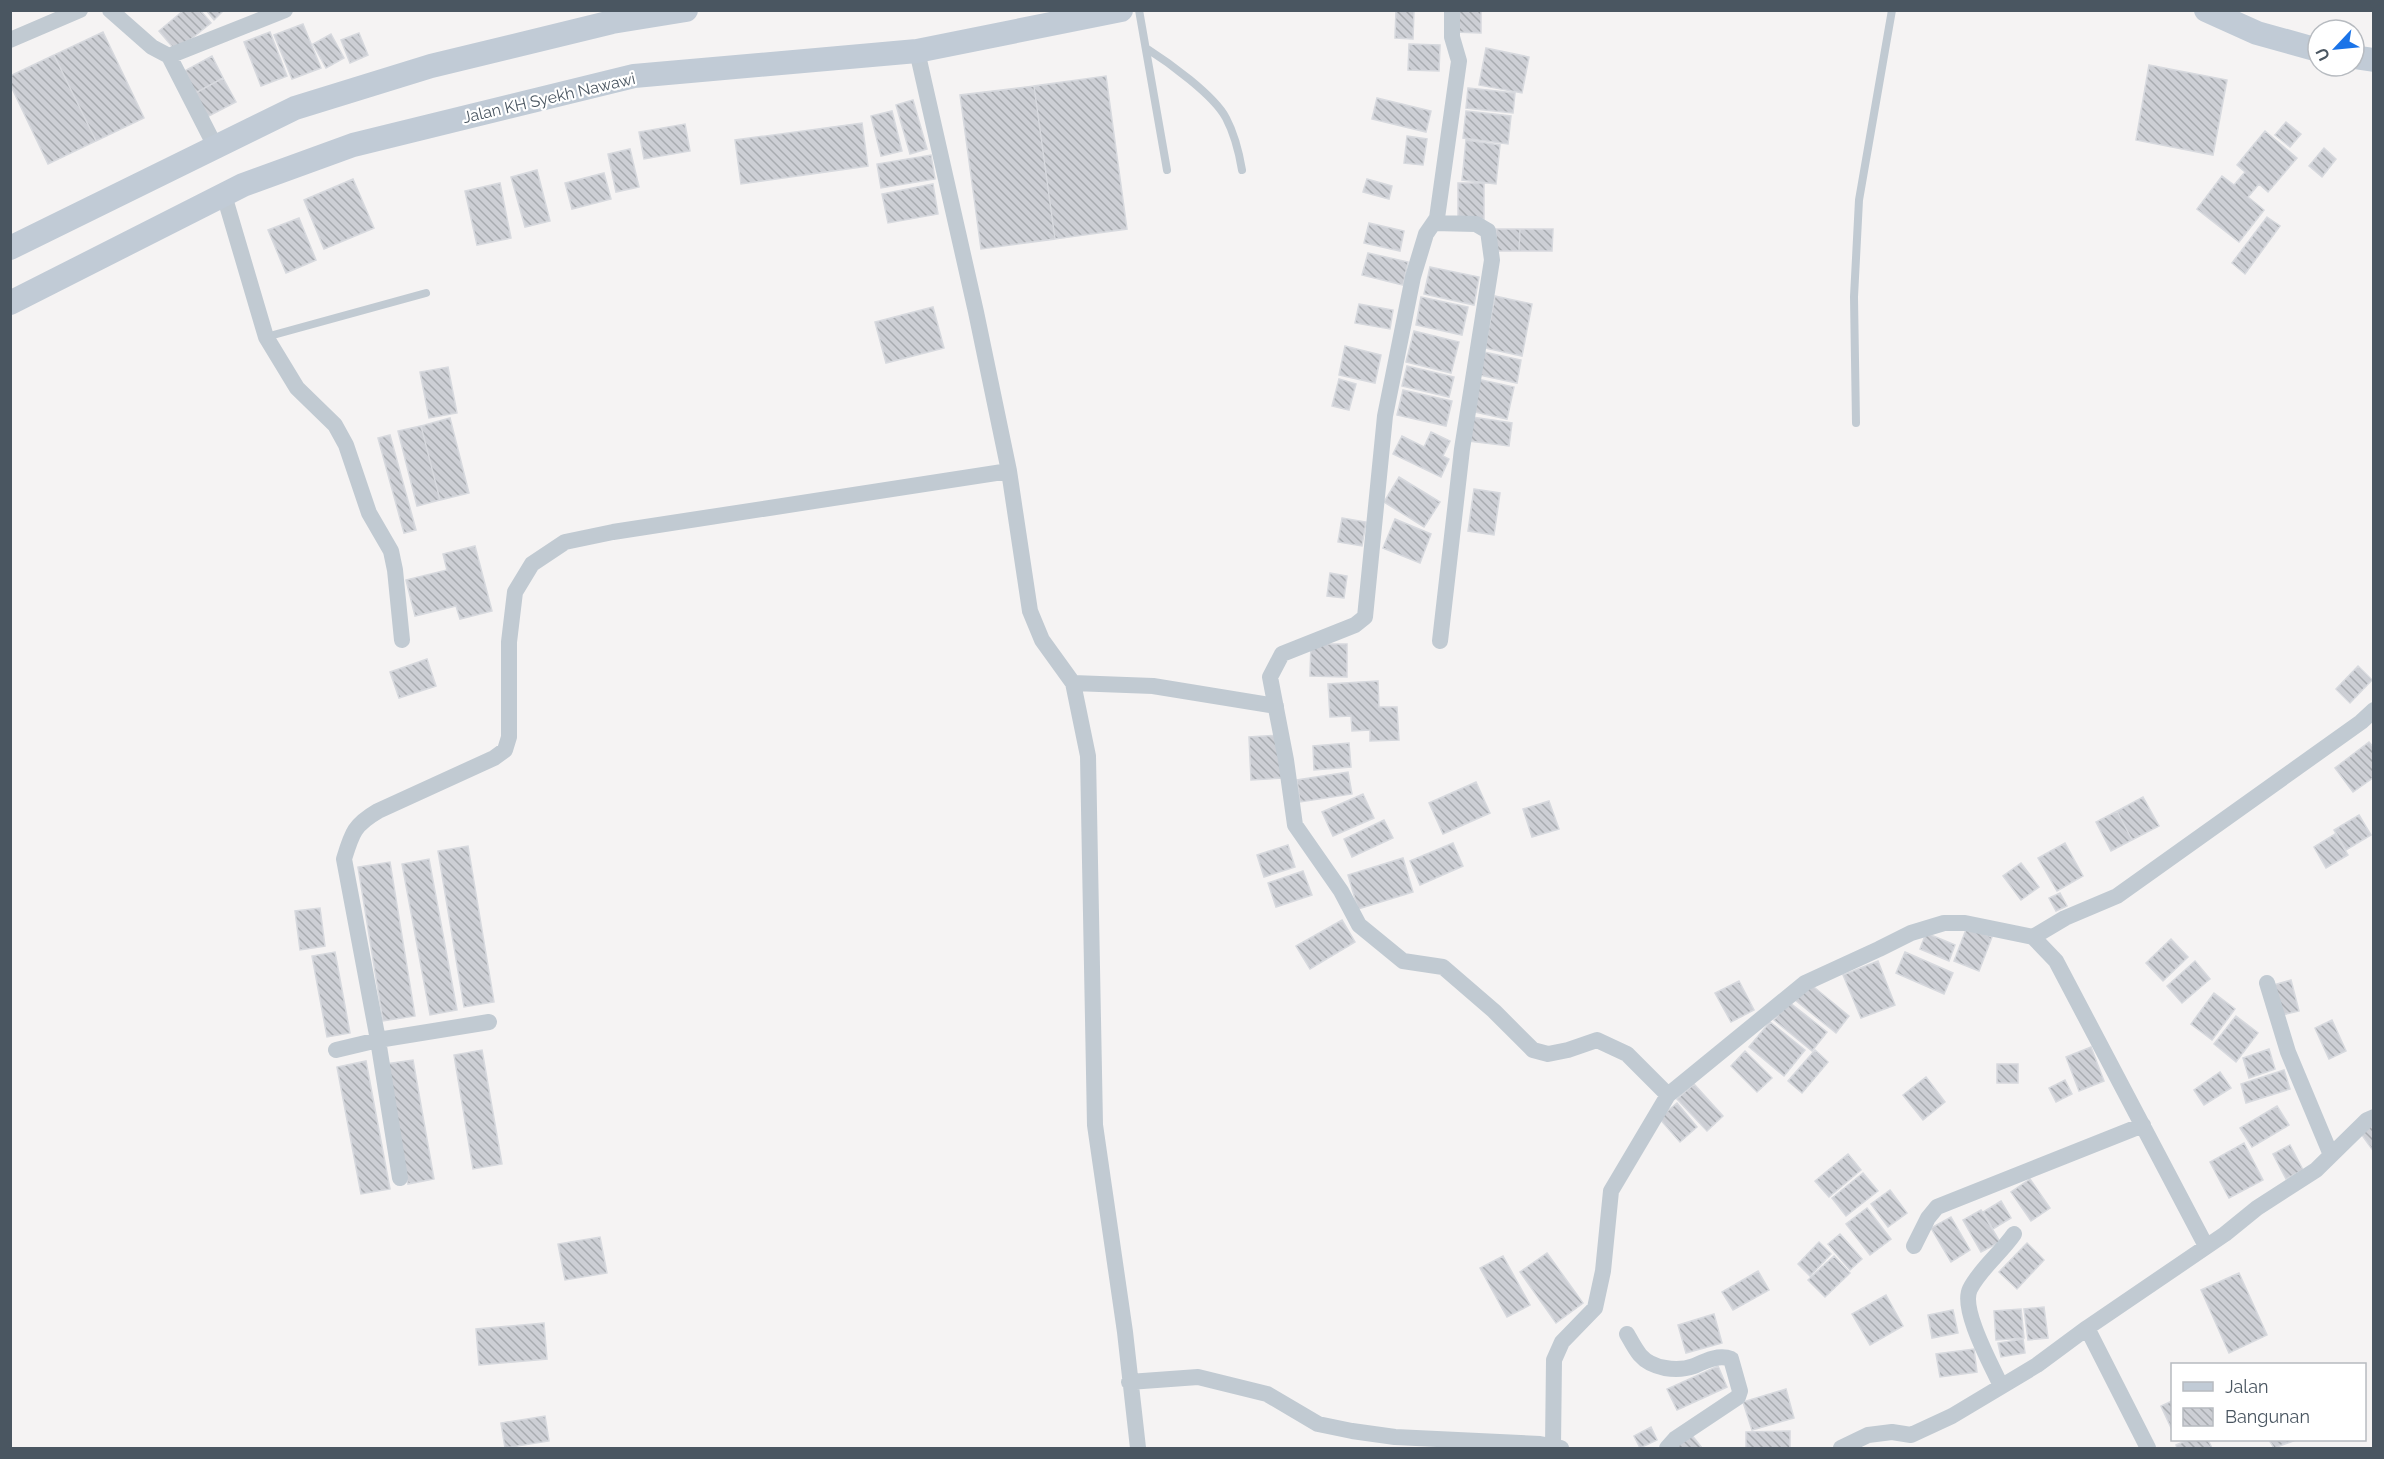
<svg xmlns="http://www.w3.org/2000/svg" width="2384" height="1459" font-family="Raleway,sans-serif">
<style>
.building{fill:url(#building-back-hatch);stroke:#d7d9de;stroke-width:1.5}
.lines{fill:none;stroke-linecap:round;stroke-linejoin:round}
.service{stroke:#c1cad2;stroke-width:8}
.minor{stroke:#c1cad2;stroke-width:16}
.secondary{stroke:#c1cbd6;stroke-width:24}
.labels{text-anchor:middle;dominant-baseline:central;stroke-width:4.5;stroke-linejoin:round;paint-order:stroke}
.street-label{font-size:16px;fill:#4a5661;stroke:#fff}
</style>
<defs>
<pattern id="building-back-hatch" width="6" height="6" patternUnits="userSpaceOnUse" patternTransform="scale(1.5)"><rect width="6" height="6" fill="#cdcfd5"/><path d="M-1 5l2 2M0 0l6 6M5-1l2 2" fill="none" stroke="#a8abb0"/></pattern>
</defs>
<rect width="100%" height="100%" fill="#f5f3f3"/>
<path class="building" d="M 184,10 L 200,10 L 211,23 L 176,51 L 159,31 Z
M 206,10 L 224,10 L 214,20 Z
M 1396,10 L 1414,10 L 1413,39 L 1395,38 Z
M 1454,10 L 1481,10 L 1481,33 L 1454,32 Z
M 303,24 L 321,68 L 292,79 L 274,35 Z
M 103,32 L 144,118 L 96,141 L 54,55 Z
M 270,32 L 287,76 L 261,86 L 244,42 Z
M 359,33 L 368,55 L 350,63 L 341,40 Z
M 331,34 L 344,58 L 326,68 L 313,44 Z
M 1409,44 L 1440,45 L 1439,71 L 1408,70 Z
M 1486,48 L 1529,57 L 1522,93 L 1479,85 Z
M 54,55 L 96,141 L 48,164 L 10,84 L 10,76 Z
M 212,56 L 223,78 L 190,96 L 179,74 Z
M 2149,65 L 2227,80 L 2213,155 L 2136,140 Z
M 1106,76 L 1127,229 L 1055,239 L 1034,86 Z
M 223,78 L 236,102 L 203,119 L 190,96 Z
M 1034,86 L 1055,239 L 981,249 L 960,95 Z
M 1468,88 L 1515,93 L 1513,113 L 1466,108 Z
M 1377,98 L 1431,111 L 1426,132 L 1372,119 Z
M 913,100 L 927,149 L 910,154 L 896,105 Z
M 892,111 L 902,151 L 881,156 L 871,116 Z
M 1466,111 L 1511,116 L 1508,144 L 1463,138 Z
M 2286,122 L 2301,134 L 2290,147 L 2275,135 Z
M 862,123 L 868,166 L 741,184 L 735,140 Z
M 685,124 L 690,151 L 644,159 L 639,132 Z
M 2265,131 L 2297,158 L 2268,192 L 2259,184 L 2248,197 L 2264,210 L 2239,242 L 2197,209 L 2222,176 L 2234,185 L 2245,172 L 2237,165 Z
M 1407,136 L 1427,139 L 1423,165 L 1404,163 Z
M 1466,140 L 1500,145 L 1496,184 L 1462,180 Z
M 2324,148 L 2336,159 L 2322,177 L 2309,166 Z
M 630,149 L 639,187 L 616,192 L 608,154 Z
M 931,155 L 935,179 L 881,188 L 877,164 Z
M 537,170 L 550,221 L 525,227 L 511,177 Z
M 604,173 L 611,199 L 572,209 L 565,183 Z
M 353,179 L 374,228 L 324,249 L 304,200 Z
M 1367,179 L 1392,186 L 1389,199 L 1363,192 Z
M 500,183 L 511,238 L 477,245 L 465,191 Z
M 1458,183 L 1484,183 L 1484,219 L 1458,219 Z
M 933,184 L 938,214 L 888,223 L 882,194 Z
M 2267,217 L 2280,226 L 2245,274 L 2232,263 Z
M 299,218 L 316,260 L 286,273 L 268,230 Z
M 1369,223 L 1404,231 L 1400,251 L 1364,243 Z
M 1496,229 L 1520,229 L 1519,251 L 1496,251 Z
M 1520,229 L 1553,229 L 1552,251 L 1519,251 Z
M 1368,253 L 1408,262 L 1403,285 L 1362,275 Z
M 1430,267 L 1479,277 L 1474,305 L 1424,294 Z
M 1495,296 L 1532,304 L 1522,356 L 1485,348 Z
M 1421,297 L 1468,307 L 1462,335 L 1416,325 Z
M 1359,304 L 1393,310 L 1390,329 L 1355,323 Z
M 933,307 L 944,348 L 886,363 L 875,322 Z
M 1414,331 L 1459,342 L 1451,373 L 1406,362 Z
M 1345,346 L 1381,355 L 1375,383 L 1339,375 Z
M 1484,352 L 1521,360 L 1517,383 L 1479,375 Z
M 1407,366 L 1454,377 L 1449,397 L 1402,386 Z
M 448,367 L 457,413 L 429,418 L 420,372 Z
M 1339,379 L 1356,384 L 1349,410 L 1332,406 Z
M 1477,379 L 1514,387 L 1507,419 L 1470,411 Z
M 1403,390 L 1452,401 L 1446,426 L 1397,415 Z
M 1472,417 L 1512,423 L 1509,446 L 1469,441 Z
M 450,418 L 469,493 L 440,500 L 421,426 Z
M 421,426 L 440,500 L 417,506 L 398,431 Z
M 1431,432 L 1450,441 L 1443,456 L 1449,459 L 1441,477 L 1393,454 L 1402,436 L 1424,447 Z
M 390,435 L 416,530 L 404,533 L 378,438 Z
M 1399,477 L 1440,502 L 1424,527 L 1384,502 Z
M 1474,489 L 1500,493 L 1494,535 L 1468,531 Z
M 1342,518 L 1366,522 L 1362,546 L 1338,542 Z
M 1395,519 L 1431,534 L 1420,563 L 1383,548 Z
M 475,546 L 492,611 L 460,619 L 456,606 L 415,616 L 406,580 L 447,570 L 443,554 Z
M 1330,573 L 1347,576 L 1344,598 L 1327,596 Z
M 1311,644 L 1347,644 L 1347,677 L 1310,676 Z
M 427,659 L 436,686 L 399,698 L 390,672 Z
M 2358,666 L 2372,680 L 2350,703 L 2336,689 Z
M 1378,681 L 1379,707 L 1397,707 L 1399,740 L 1370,741 L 1370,730 L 1352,731 L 1351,716 L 1330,717 L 1328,684 Z
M 1280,735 L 1283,778 L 1251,780 L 1249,737 Z
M 2369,742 L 2374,748 L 2374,777 L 2353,792 L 2335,768 Z
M 1349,743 L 1351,767 L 1314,770 L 1313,746 Z
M 1348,772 L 1352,794 L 1300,802 L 1297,780 Z
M 1476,782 L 1490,813 L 1443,834 L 1429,803 Z
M 1363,794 L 1374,818 L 1333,836 L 1322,812 Z
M 2143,797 L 2159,826 L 2132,840 L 2117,811 Z
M 1549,801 L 1559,829 L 1532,837 L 1523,809 Z
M 2117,811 L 2132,840 L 2111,851 L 2096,822 Z
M 2359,815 L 2371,835 L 2346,850 L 2334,830 Z
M 1384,820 L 1393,838 L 1352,857 L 1344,839 Z
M 2335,834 L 2348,855 L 2326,868 L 2314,847 Z
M 1453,843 L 1463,866 L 1420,885 L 1410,861 Z
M 2065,843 L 2083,876 L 2057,891 L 2038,858 Z
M 1288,845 L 1295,867 L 1264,877 L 1257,855 Z
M 468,846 L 494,1002 L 464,1007 L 438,851 Z
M 1403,858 L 1413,892 L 1358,909 L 1348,875 Z
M 429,859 L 457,1010 L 430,1015 L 402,864 Z
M 390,862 L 415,1016 L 383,1021 L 358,867 Z
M 2021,863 L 2039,887 L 2021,900 L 2003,876 Z
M 1303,871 L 1312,895 L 1276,907 L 1268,883 Z
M 2060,893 L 2067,906 L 2056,911 L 2049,898 Z
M 320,908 L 325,946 L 300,950 L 295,911 Z
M 1342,920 L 1355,942 L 1310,969 L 1296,946 Z
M 1967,927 L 1992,937 L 1979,971 L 1954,961 Z
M 1926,933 L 1955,945 L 1949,961 L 1920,949 Z
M 2171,939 L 2188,957 L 2163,981 L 2146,963 Z
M 335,952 L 350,1033 L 327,1037 L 312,956 Z
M 1905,952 L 1953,973 L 1944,994 L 1896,973 Z
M 1878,961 L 1895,1005 L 1861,1018 L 1843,975 Z
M 2195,961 L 2210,979 L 2182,1003 L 2167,986 Z
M 2291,980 L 2299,1011 L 2278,1016 L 2270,986 Z
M 1739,981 L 1754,1010 L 1731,1022 L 1715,993 Z
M 1809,983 L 1849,1016 L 1836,1033 L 1795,1000 Z
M 2214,993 L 2235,1009 L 2212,1040 L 2191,1024 Z
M 1789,1002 L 1827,1032 L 1812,1051 L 1774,1020 Z
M 2236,1016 L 2258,1033 L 2236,1062 L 2214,1044 Z
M 2332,1020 L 2346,1051 L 2329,1059 L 2315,1028 Z
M 1770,1022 L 1805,1050 L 1784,1076 L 1749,1047 Z
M 2091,1047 L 2104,1081 L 2079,1091 L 2066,1057 Z
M 2269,1049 L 2275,1069 L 2249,1078 L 2243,1058 Z
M 482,1050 L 502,1164 L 473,1169 L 454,1055 Z
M 1815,1050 L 1828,1062 L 1802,1093 L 1788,1081 Z
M 1745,1051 L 1772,1078 L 1757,1092 L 1731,1066 Z
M 413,1060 L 434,1179 L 408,1184 L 386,1064 Z
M 366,1061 L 390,1189 L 361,1194 L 337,1067 Z
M 1997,1064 L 2018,1064 L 2018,1083 L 1997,1083 Z
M 2284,1070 L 2290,1089 L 2246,1103 L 2241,1084 Z
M 2220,1072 L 2231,1088 L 2204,1105 L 2194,1090 Z
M 1926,1077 L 1945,1102 L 1923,1120 L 1903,1095 Z
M 2065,1080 L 2072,1094 L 2056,1102 L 2049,1088 Z
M 1694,1084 L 1723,1116 L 1707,1131 L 1677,1099 Z
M 1677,1103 L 1697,1127 L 1680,1142 L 1659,1118 Z
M 2277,1106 L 2289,1125 L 2252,1147 L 2240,1128 Z
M 2374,1121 L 2374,1152 L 2359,1131 Z
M 2244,1143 L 2263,1180 L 2229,1198 L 2210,1162 Z
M 2290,1145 L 2303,1170 L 2286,1179 L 2273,1154 Z
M 1848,1154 L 1861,1170 L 1829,1197 L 1815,1181 Z
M 1863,1173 L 1878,1191 L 1846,1216 L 1832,1198 Z
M 2030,1179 L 2050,1208 L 2031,1221 L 2011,1192 Z
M 1890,1190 L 1907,1213 L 1888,1227 L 1871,1204 Z
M 2001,1201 L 2011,1218 L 1993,1229 L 1983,1212 Z
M 1867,1208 L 1891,1239 L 1870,1255 L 1846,1224 Z
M 1981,1210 L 2000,1242 L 1981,1252 L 1963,1220 Z
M 1951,1217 L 1970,1250 L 1951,1262 L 1931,1228 Z
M 1840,1234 L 1862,1259 L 1850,1270 L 1828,1244 Z
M 600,1237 L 607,1273 L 565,1280 L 558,1244 Z
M 1819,1242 L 1831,1254 L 1810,1276 L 1798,1264 Z
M 2027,1243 L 2044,1260 L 2017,1289 L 1999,1272 Z
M 1547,1253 L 1583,1303 L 1556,1323 L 1520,1272 Z
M 1503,1256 L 1530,1305 L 1507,1317 L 1480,1268 Z
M 1834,1256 L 1850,1273 L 1825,1297 L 1808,1280 Z
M 1758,1271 L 1769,1290 L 1733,1310 L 1722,1292 Z
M 2239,1273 L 2267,1335 L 2229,1353 L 2201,1290 Z
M 1886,1295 L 1903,1326 L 1870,1345 L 1852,1314 Z
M 2044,1307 L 2048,1338 L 2028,1340 L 2024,1309 Z
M 2021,1309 L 2024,1338 L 1996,1340 L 1994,1311 Z
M 1953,1310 L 1958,1333 L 1932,1338 L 1928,1315 Z
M 1714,1314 L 1722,1343 L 1686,1353 L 1678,1325 Z
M 544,1323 L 547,1359 L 479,1365 L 476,1329 Z
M 2023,1339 L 2025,1353 L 2001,1357 L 1998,1343 Z
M 1974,1349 L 1977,1372 L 1940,1377 L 1936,1354 Z
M 1718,1366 L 1727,1387 L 1677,1410 L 1667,1389 Z
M 1786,1389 L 1794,1418 L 1752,1430 L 1743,1402 Z
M 2172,1401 L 2172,1430 L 2161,1406 Z
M 545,1416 L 549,1441 L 505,1448 L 501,1423 Z
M 1651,1427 L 1657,1440 L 1640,1448 L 1634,1436 Z
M 1790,1431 L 1790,1448 L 1746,1448 L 1746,1432 Z
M 1691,1434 L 1702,1448 L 1670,1448 Z
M 2188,1440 L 2208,1440 L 2212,1448 L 2177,1448 L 2176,1445 Z
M 2269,1440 L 2296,1440 L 2274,1448 Z"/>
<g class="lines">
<path class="service" d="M 1139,10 L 1167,170
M 1146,48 C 1168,62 1214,95 1226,118 C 1235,135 1239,152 1242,170
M 266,337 L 426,293
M 1856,423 L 1854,297 L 1859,200 L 1892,10"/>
<path class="minor" d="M 110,10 L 152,47 L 169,56 L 215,146
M 1452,10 L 1452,37 L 1459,61 L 1437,218 L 1426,234 L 1413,277 L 1385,416 L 1365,617 L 1355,625 L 1282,654 L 1270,677 L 1286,760 L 1295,825 L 1341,891 L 1359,925 L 1403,961 L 1443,967 L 1494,1011 L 1533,1050 L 1548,1054 L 1568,1050 L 1597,1040 L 1627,1054 L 1668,1095
M 10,40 L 80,10
M 917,51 L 976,312 L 1009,471 L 1030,611 L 1042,640 L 1073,683 L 1088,756 L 1095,1125 L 1125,1332 L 1138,1448
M 169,56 L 285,10
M 224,195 L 266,337 L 297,388 L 335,425 L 346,445 L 369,513 L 391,551 L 395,570 L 402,640
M 1434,223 L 1476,224 L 1488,231 L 1492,260 L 1462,449 L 1440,641
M 1073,683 L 1153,686 L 1276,706
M 2033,937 L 2065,918 L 2117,896 L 2361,722 L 2374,710
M 2267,983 L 2288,1052 L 2331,1155
M 336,1050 L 378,1040 L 489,1022
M 400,1178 L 378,1040 L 344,859 C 352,833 354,825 378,811 L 494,758 L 505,750 L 509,737 L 509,642 L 515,592 L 532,564 L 565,542 L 613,532 L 1009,471
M 1914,1246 L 1928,1218 L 1937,1207 L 2143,1125
M 2087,1328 L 2148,1448
M 1627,1334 C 1631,1341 1635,1349 1640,1355 C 1652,1369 1677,1372 1694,1366 C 1705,1361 1719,1354 1731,1359 L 1740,1391 L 1738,1397 L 1675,1439 L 1667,1448
M 1129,1382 L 1198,1377 L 1267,1394 L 1318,1424 L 1352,1431 L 1395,1437 L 1540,1444 L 1561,1448
M 2001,1386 C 1992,1366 1960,1309 1970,1289 C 1980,1269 2001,1253 2014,1234
M 1553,1446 L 1554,1360 L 1562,1342 L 1595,1308 L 1603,1271 L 1611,1191 L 1668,1095 L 1805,983 L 1879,949 L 1911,933 L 1944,923 L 1965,923 L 2033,937 L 2056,961 L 2206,1246
M 1841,1448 L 1868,1435 L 1892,1432 L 1911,1435 L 1952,1416 L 2037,1365 L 2087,1328 L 2225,1234 L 2257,1208 L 2316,1170 L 2367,1120 L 2374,1117"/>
<path class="secondary" d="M 2206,10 L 2257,33 L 2318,50
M 2354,57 L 2374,60
M 10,248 L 295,108 L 431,66 L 612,22 L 686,10
M 10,303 L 243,185 L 353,145 L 634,76 L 917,51 L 1121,10"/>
</g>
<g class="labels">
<g class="street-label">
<text transform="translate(549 98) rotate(-13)">Jalan KH Syekh Nawawi</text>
</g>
</g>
<rect width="2384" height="1459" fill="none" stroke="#4a5661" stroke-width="24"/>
<rect x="2171" y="1363" width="195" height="78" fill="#ffffff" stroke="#b7bbc0" stroke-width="1.5"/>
<rect x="2183" y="1382" width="30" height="9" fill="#c1cbd6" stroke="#b7bbc0" stroke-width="1.5"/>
<text x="2225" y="1393" font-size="18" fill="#4a5661">Jalan</text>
<rect x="2183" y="1408" width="30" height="18" fill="url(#building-back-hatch)" stroke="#b7bbc0" stroke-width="1.5"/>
<text x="2225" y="1423" font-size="18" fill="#4a5661">Bangunan</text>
<g transform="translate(2336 48) rotate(244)"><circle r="28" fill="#ffffff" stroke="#b7bbc0" stroke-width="1.5"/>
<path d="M0-4.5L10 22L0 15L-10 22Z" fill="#1a73e8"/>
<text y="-9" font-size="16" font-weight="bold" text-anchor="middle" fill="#4a5661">U</text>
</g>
</svg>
